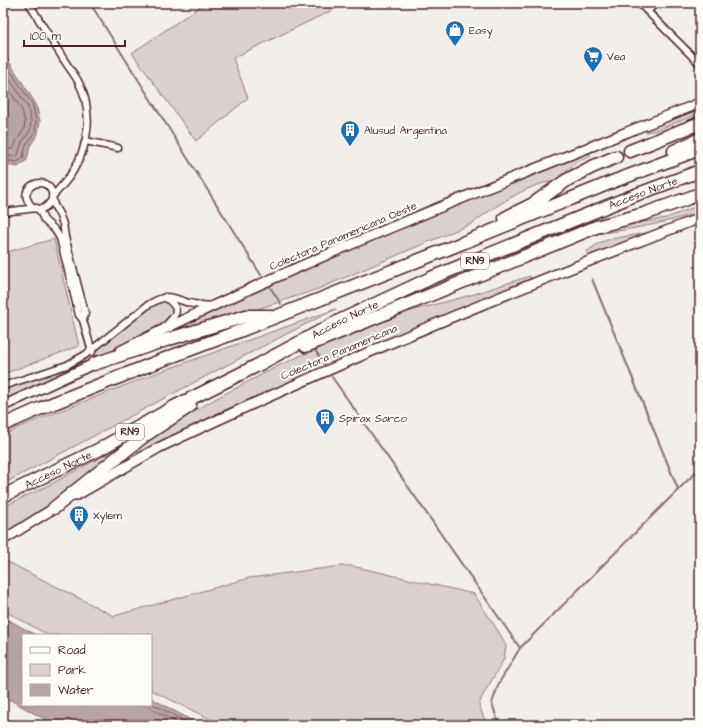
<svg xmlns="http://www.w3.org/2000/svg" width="703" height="728" font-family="'Architects Daughter',sans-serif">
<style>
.green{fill:#d9d0cf;stroke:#92787d}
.water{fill:#b7a5a6;stroke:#8b6f75}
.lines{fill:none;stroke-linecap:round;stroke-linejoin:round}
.shore{stroke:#76555c;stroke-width:1}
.stream{stroke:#8b6f75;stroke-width:2}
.street-casing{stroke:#4a1f2b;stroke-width:9}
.secondary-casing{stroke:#4a1f2b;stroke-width:12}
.highway-casing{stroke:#4a1f2b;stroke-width:15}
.street{stroke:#fdfcf7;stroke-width:6}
.secondary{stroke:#fdfcf7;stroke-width:9}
.highway{stroke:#fdfcf7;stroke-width:12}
.labels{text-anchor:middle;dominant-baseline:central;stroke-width:4;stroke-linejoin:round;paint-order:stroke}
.shield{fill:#fdfcf7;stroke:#806168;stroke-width:1}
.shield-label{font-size:10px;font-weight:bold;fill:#4a1f2b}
.poi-label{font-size:11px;fill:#4a1f2b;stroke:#fdfcf7;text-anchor:start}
.street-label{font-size:11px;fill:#4a1f2b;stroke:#fdfcf7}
</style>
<rect width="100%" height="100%" fill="#f2efeb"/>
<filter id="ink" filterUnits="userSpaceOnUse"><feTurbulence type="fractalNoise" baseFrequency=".025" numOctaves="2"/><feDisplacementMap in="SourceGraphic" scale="8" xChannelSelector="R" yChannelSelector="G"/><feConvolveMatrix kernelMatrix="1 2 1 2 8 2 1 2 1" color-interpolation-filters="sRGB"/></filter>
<g filter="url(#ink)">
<path class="green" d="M 205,3 L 338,3 L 341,6 L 233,58 L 248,98 L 196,141 L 132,53 Z
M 700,107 L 700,113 L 657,130 L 646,132 L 644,129 Z
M 589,152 L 591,156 L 575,163 L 554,182 C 532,181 491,209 473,223 L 318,289 L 243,314 L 161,338 L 165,332 L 253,290 L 418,220 Z
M 700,205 L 700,212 C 665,223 630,230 595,234 L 594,231 L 666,218 Z
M 646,233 L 594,255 L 588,256 L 586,252 L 599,243 L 610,239 Z
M 54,239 L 79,346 L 3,374 L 3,253 Z
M 530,276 L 531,279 L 521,283 L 416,327 L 216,414 L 133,457 L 86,485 L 141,442 L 215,399 L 276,367 L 356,330 L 395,315 L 471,295 Z
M 162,300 L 170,303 L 173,309 L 171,317 L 162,324 L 79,368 L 3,400 L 3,389 L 74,365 L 92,354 L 144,311 Z
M 336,309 C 224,365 114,426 3,484 L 3,435 L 24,425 L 159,372 Z
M 142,435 L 47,508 L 3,535 L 3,507 L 49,485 Z
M 3,561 L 6,561 L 114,616 L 249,578 L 342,566 L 352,566 L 474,594 L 500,634 L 506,646 L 504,659 L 482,697 L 479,705 L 484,718 L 489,725 L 222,725 L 151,690 L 151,635 L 48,635 L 3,610 Z"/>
<path class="water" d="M 3,52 L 36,104 L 40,121 L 38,134 L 30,146 L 27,160 L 18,167 L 3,164 Z
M 3,617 L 36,635 L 23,635 L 23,705 L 151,705 L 151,698 L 200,725 L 55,725 L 3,696 Z"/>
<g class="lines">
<path class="shore" d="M 3,60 L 33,105 L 36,121 L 35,132 L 26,145 L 23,158 L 17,162 L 3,160
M 3,69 L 28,107 L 31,121 L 30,131 L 22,142 L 18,155 L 16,157 L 3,155
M 3,80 L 22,110 L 25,122 L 24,129 L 17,140 L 13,149 L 3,149
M 151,703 L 192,725
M 145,705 L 181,725"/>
<path class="stream" d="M 90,3 L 261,275
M 592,279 L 678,489
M 270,287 L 281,304
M 315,350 L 325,365
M 332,377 L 520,648
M 499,725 L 492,703 L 499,683 L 520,648 L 700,468"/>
<defs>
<path id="street" d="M 29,3 C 39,20 50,38 61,55 C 66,64 73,72 78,81 C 93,109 90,144 73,171 C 68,180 59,189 52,197
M 639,3 L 700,64
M 648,11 L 656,3
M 86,141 L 118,148
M 39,209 L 44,220 L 55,230 L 60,238 L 79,315 L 83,320 L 85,313 L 65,237 C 64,231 64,224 61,219 C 60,214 56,210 54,205 C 52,200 53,194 51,190 C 43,175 20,187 28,201 C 30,205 33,208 37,209 C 44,210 49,205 52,199
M 3,212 L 37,208
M 165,297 C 181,309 178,314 165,326
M 83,320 L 92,352
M 3,386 L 67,365 L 85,355 L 148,305 C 168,293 170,297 189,303 C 196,305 204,305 211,306"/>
<path id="secondary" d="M 120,351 C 308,256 505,181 700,103
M 3,406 L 100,361
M 77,495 L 158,448 L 179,438 C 349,358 524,285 700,218
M 3,540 L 59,505"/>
<g id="highway">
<path d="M 630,151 L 700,123"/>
<path d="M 674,151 L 700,139"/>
<path d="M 505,218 L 533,204 L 567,180 L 592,167 L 616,157"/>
<path d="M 306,346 L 596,227 L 644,214 L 700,194"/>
<path d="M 94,364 L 169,339 L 246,316 L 269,316"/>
<path d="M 3,425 L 39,409 L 162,360 L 237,332 L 450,248 L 612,182 L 700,149"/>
<path id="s1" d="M 3,496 L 98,450 L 174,407 L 256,366 L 339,321 L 431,278 L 630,197 L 700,171"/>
<path d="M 54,508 L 144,436 L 190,406"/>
</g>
</defs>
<use href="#street" class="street-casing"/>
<use href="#secondary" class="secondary-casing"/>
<use href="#highway" class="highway-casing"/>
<use href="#street" class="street"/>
<use href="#secondary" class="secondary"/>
<use href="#highway" class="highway"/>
</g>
</g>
<defs>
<symbol id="shop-pin" viewBox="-11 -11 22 30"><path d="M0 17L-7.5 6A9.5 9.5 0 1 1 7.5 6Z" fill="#1f6fb2" stroke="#fdfcf7"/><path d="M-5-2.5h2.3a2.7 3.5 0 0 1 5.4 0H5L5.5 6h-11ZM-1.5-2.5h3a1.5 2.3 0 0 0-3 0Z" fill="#fff"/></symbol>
<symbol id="supermarket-pin" viewBox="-11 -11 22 30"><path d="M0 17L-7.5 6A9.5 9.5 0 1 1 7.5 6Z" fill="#1f6fb2" stroke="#fdfcf7"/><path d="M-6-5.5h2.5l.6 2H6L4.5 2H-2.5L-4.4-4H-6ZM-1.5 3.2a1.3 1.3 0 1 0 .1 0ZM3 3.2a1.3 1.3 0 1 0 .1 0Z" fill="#fff"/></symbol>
<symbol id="building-pin" viewBox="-11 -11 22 30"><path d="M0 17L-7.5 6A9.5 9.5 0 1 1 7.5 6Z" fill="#1f6fb2" stroke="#fdfcf7"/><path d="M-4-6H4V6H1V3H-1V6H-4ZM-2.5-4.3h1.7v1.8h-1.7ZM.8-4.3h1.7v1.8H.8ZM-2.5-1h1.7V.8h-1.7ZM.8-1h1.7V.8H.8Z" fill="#fff"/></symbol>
</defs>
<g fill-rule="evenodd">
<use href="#shop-pin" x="444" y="19" width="22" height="30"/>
<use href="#supermarket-pin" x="582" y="45" width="22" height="30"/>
<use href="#building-pin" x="339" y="119" width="22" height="30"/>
<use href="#building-pin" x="314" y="407" width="22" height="30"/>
<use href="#building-pin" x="68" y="504" width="22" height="30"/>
</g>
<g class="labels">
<g class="shield">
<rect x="461" y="253" width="28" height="16" rx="3"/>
<rect x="116" y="424" width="28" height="16" rx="3"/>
</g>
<g class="shield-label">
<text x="475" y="261">RN9</text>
<text x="130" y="432">RN9</text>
</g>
<g class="poi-label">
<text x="469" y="30">Easy</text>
<text x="607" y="56">Vea</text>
<text x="364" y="130">Alusud Argentina</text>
<text x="339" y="418">Spirax Sarco</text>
<text x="93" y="515">Xylem</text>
</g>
<g class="street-label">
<text stroke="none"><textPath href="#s1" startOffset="709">Acceso Norte</textPath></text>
<text transform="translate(343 236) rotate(-23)">Colectora Panamericana Oeste</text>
<text stroke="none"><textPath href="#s1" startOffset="385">Acceso Norte</textPath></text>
<text transform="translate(339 352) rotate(-23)">Colectora Panamericana</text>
<text stroke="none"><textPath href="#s1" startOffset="61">Acceso Norte</textPath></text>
</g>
</g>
<rect width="703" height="728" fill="none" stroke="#fdfcf7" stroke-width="16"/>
<rect x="8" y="8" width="687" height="712" fill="none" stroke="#4a1f2b" stroke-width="1.5" filter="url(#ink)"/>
<rect x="22" y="634" width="130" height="72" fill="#fdfcf7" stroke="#b5a4a5"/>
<rect x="30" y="647" width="20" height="6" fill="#fdfcf7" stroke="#b5a4a5"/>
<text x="58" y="654" font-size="12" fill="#4a1f2b">Road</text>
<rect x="30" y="664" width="20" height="12" fill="#d9d0cf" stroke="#b5a4a5"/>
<text x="58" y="674" font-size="12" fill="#4a1f2b">Park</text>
<rect x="30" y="684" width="20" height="12" fill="#b7a5a6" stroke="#b5a4a5"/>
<text x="58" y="694" font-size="12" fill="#4a1f2b">Water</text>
<path d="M24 40v6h101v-6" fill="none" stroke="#4a1f2b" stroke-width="2"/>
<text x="30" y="40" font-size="12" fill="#4a1f2b" stroke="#fdfcf7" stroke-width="3" paint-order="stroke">100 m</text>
</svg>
